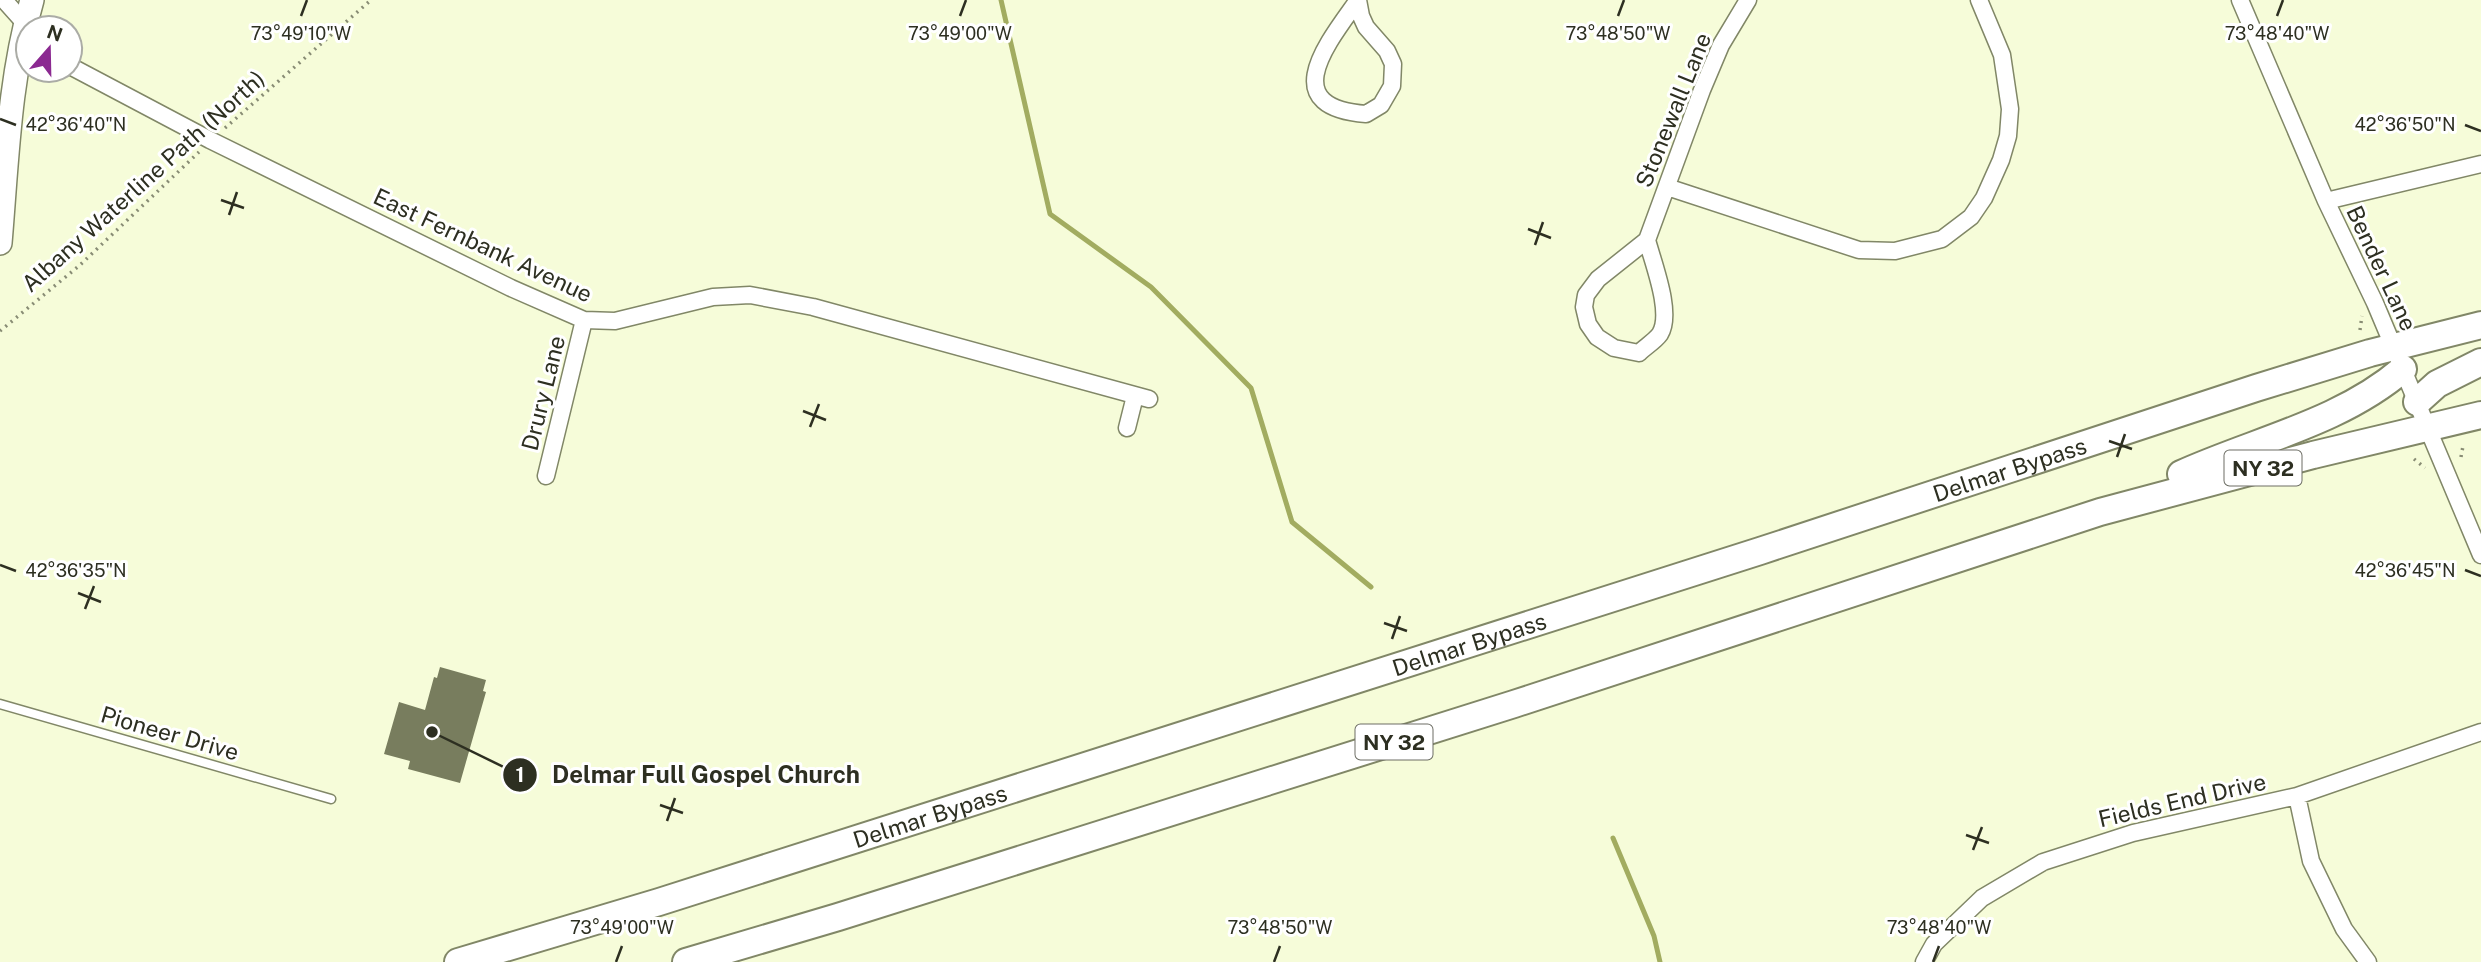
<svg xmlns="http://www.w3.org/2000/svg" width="2481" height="962" font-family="'Public Sans',sans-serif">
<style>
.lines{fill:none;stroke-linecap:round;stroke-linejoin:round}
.stream{stroke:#a2ac60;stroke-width:5}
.building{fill:#787d5e}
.lane-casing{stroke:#818767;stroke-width:11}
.street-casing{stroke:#818767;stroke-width:19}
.secondary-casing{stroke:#818767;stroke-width:26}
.primary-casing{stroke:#818767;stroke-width:30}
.path{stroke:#888c74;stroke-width:3.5;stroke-dasharray:2 5;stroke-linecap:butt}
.lane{stroke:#fff;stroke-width:8}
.street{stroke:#fff;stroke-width:16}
.secondary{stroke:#fff;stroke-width:23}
.primary{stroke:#fff;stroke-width:26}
.ticks{fill:none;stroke:#2d2f21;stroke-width:2.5}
.labels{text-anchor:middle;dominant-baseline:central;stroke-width:6;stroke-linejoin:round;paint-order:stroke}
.shield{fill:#fff;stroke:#6c6d64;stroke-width:2}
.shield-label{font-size:21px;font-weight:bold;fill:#2d2f21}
.street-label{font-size:23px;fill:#2d2f21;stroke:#fff}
.ticks-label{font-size:18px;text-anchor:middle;fill:#2d2f21;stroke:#fff;stroke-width:6;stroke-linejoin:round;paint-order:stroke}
.leader{fill:none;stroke:#2d2f21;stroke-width:2.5}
.callout-dot{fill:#2d2f21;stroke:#fff;stroke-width:2.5}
.mark-label{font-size:21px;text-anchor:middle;font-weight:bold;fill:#fff}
.callout-label{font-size:24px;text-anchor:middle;font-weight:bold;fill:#2d2f21;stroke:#fff;stroke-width:6;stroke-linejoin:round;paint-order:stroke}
</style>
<rect width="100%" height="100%" fill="#f6fcd9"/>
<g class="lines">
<path class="stream" d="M 1001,0 L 1050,214 L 1151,287 L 1251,388 L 1292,522 L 1371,587
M 1613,838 L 1654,936 L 1660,962"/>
</g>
<path class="building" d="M 440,667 L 486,680 L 483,691 L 486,692 L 460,783 L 408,769 L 410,761 L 384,754 L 399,702 L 425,710 L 434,677 L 437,678 Z"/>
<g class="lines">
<defs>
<path id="lane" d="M 0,704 L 331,799"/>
<path id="street" d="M 4,0 L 29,28
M 1358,0 L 1361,16 L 1366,27 L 1387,51 L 1393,64 L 1392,86 L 1381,105 L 1366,114 C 1274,107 1329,41 1358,0 Z
M 2240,0 L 2326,201 L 2375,303 L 2481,555
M 70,66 L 210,140 L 511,288 L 584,320 L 615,321 L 713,297 L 750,295 L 813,307 L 1149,399
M 1667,187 L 1859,250 L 1895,251 L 1942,239 L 1971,217 L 1984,198 L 2001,160 L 2008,136 L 2010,109 L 2002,55 L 1979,0
M 2326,201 L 2481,164
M 1647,240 C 1653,263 1673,313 1660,334 C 1655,341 1645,347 1639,353 L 1614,348 L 1597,337 L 1588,324 L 1584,307 L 1586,295 L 1598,279 Z
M 1647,240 L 1702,90 L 1721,45 L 1748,0
M 1127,428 L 1135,396
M 546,476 L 584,320
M 2297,796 L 2311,861 L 2344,929 L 2368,962
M 1924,962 L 1934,944 L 1982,898 L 2043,862 L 2133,833 L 2297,796 L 2481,732"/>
<path id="secondary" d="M 0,243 C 7,162 9,79 32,0"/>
<g id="primary">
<path d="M 2417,402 L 2437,384 L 2481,362"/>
<path d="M 2181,474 C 2256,440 2340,423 2403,369"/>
<path id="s1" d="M 458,962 L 659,902 L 1760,551 L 2256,388 L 2370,353 L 2481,325"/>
<path d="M 686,962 L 838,917 L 1514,704 L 2100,512 L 2313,455 L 2481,415"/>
</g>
</defs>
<use href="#lane" class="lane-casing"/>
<use href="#street" class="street-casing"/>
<use href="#secondary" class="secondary-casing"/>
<use href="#primary" class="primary-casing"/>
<path class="path" d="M 225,128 L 371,0
M 2395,305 L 2407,313
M 2360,330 L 2362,316
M 0,331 L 80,265 L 199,152
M 2461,457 L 2463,446
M 2414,459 L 2425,468"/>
<use href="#lane" class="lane"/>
<use href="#street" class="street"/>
<use href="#secondary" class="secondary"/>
<use href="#primary" class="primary"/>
</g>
<path class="ticks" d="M 301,16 L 307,0M 960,16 L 966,0M 1618,16 L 1624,0M 2277,16 L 2283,0M 0,119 L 16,125M 2465,125 L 2481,131M 221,200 L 244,208M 229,215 L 237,192M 1528,229 L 1551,238M 1535,245 L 1543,222M 803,411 L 826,420M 810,427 L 819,404M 2109,441 L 2132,449M 2117,457 L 2125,434M 0,565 L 16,571M 2465,570 L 2481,576M 78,593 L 101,602M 85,609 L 94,586M 1384,623 L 1407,631M 1392,639 L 1400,616M 660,805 L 683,813M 667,821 L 675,798M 1966,835 L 1989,843M 1973,850 L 1982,827M 616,962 L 622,946M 1274,962 L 1280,946M 1933,962 L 1939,946"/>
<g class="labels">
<g class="shield">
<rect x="2224.5" y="450.5" width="77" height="35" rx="5"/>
<rect x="1355.5" y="724.5" width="77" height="35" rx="5"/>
</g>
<g class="shield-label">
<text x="2263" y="468">NY 32</text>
<text x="1394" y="742">NY 32</text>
</g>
<g class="street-label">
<text transform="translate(1673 110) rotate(-68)">Stonewall Lane</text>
<text transform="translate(143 181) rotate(-42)">Albany Waterline Path (North)</text>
<text transform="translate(483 245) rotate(25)">East Fernbank Avenue</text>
<text transform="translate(2382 268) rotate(65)">Bender Lane</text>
<text transform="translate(543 393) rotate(-76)">Drury Lane</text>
<text stroke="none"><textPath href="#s1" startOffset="1628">Delmar Bypass</textPath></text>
<text stroke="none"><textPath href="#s1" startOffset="1060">Delmar Bypass</textPath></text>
<text transform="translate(170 733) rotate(16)">Pioneer Drive</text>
<text transform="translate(2182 800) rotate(-13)">Fields End Drive</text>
<text stroke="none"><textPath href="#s1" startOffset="494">Delmar Bypass</textPath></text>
</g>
</g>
<g class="ticks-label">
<text x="301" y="40">73°49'10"W</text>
<text x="960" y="40">73°49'00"W</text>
<text x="1618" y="40">73°48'50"W</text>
<text x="2277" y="40">73°48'40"W</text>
<text x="2405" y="131">42°36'50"N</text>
<text x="76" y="131">42°36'40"N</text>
<text x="2405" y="577">42°36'45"N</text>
<text x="76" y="577">42°36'35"N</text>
<text x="622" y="934">73°49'00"W</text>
<text x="1280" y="934">73°48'50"W</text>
<text x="1939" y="934">73°48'40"W</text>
</g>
<path class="leader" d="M432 732L520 775"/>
<g class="callout-dot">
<circle cx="432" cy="732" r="7"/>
<circle cx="520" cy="775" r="18"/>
</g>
<g class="mark-label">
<text x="520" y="782">1</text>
</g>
<g class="callout-label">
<text x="706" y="783">Delmar Full Gospel Church</text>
</g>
<g transform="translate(49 49) rotate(20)"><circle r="33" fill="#ffffff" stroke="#abaca6" stroke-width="2"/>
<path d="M0-5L12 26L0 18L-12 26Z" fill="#8b2991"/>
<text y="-10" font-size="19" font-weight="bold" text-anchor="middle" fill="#2d2f21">N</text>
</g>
</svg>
